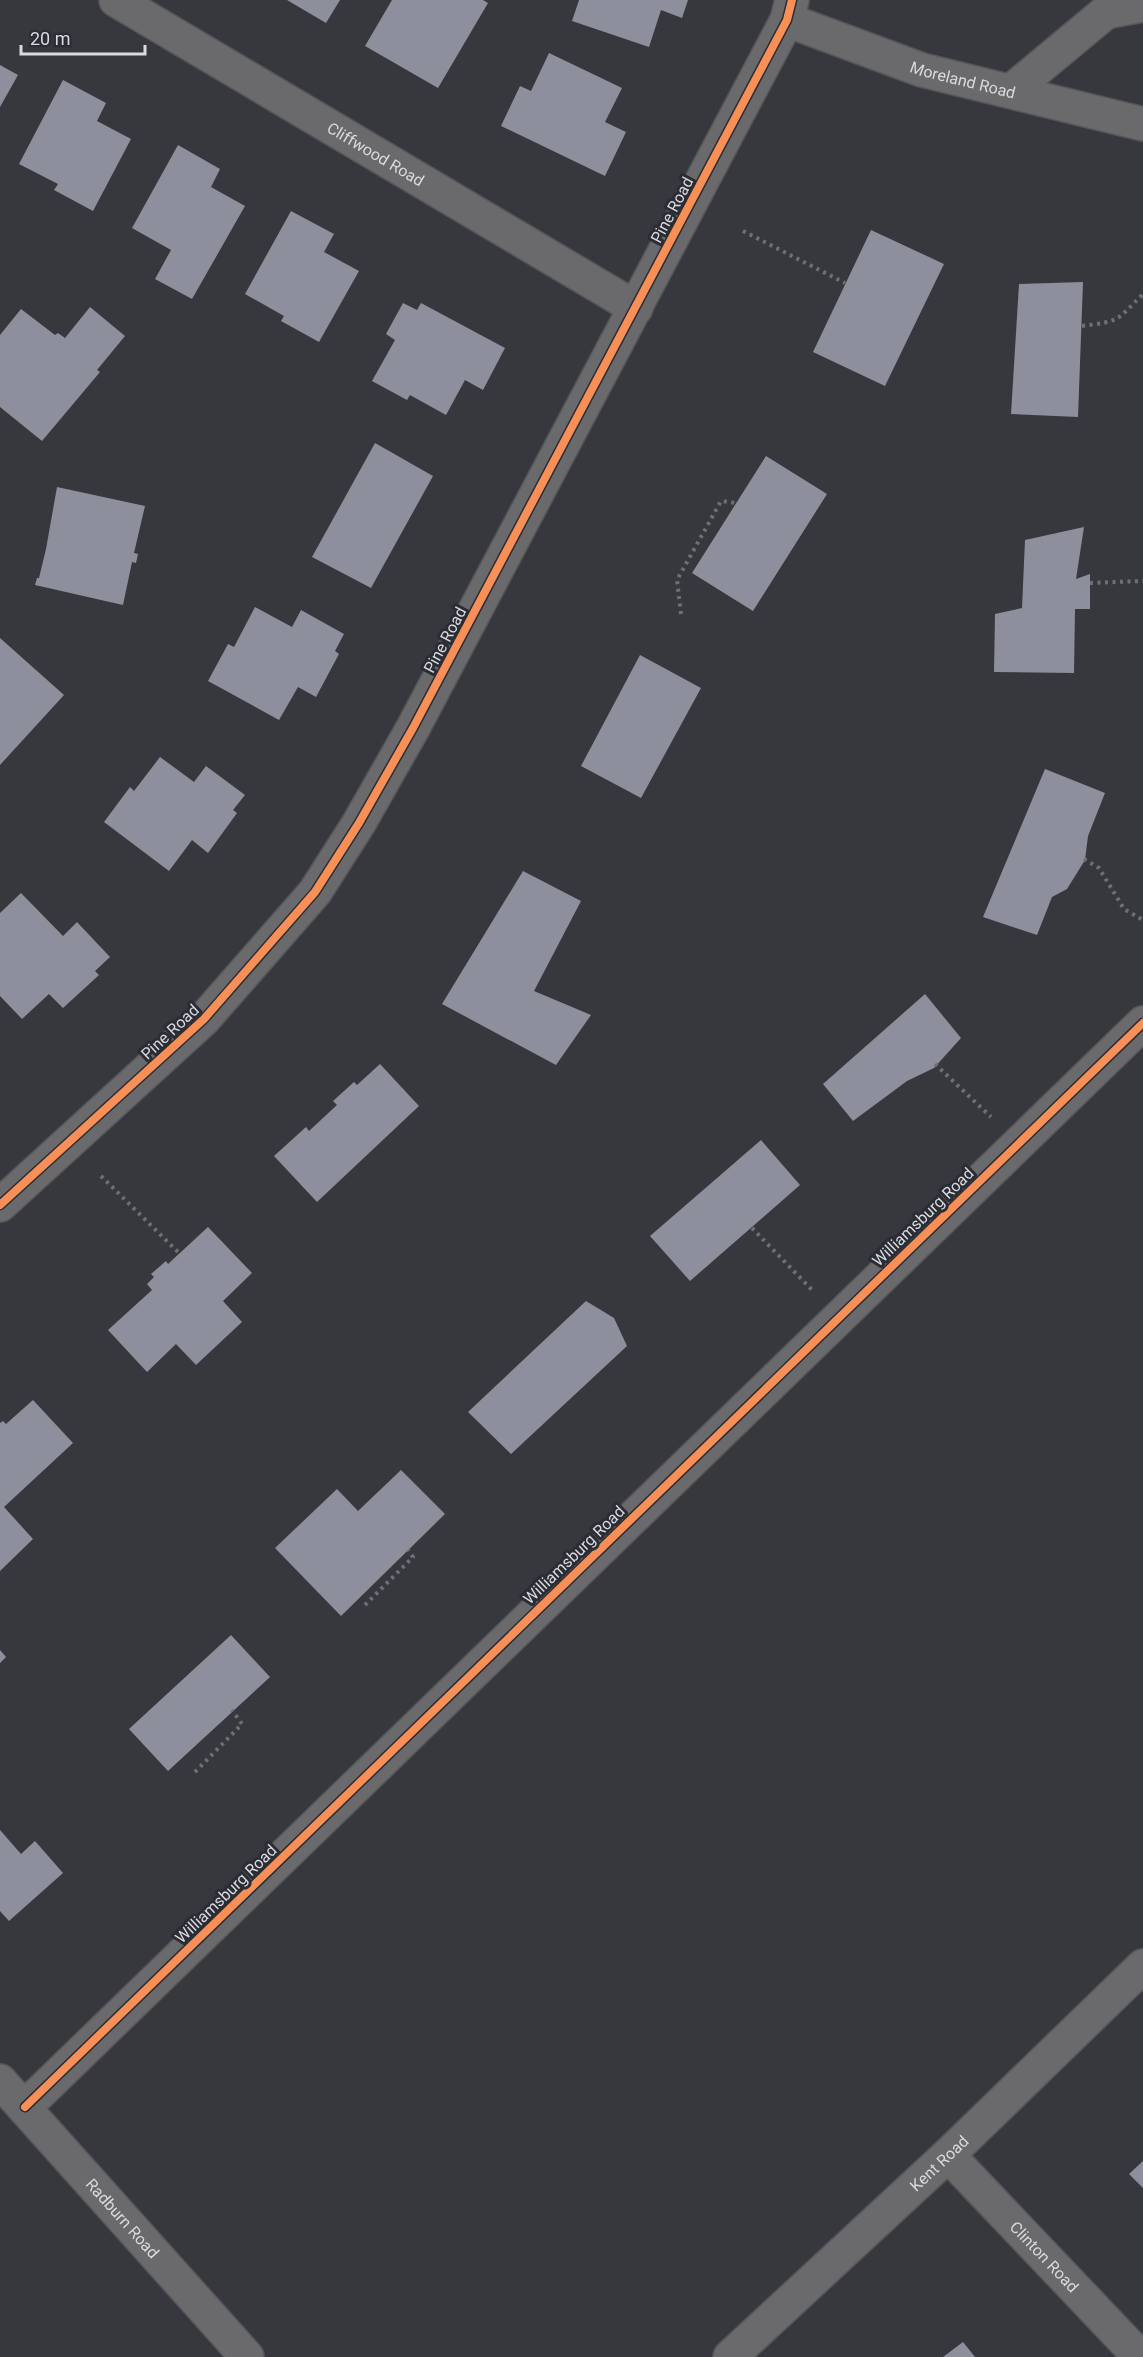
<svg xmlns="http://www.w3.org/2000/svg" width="1143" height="2357" font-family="Roboto,sans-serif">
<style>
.building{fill:#8d909c}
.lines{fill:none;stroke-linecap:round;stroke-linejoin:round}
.minor-casing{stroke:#555659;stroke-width:36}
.path{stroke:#6f7073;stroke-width:4;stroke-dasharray:3 4.5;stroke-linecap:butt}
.minor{stroke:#6a6a6c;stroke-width:33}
.cycleway-casing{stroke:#2b2d35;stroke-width:11}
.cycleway{stroke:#f78f57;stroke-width:8}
.labels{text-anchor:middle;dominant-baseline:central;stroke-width:6;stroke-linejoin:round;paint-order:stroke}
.street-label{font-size:16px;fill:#d9dadf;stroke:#2b2d35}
</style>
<rect width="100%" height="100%" fill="#37383d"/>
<path class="building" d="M 287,0 L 340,0 L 326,23 Z
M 392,0 L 483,0 L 488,3 L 438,88 L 365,46 Z
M 579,0 L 688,0 L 682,18 L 661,10 L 649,47 L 572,21 Z
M 549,53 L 622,88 L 605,122 L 626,132 L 605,176 L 501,126 L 520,86 L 531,91 Z
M 0,65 L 18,75 L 0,107 Z
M 63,80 L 106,103 L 97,121 L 131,139 L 93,211 L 54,190 L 58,184 L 19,164 Z
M 178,145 L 220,169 L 211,187 L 245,206 L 192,299 L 155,279 L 171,250 L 132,228 Z
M 291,211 L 334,234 L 324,252 L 359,271 L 319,342 L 281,321 L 284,316 L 245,294 Z
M 871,230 L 944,264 L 885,386 L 813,352 Z
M 1083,282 L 1078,417 L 1011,414 L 1019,284 Z
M 403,303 L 417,310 L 421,303 L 505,348 L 483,390 L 465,380 L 446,415 L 410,395 L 407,400 L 372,381 L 395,340 L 386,334 Z
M 90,307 L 125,336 L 97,370 L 100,372 L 42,441 L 0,407 L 0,335 L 21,309 L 55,335 L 58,333 L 65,338 Z
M 375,443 L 433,476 L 371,588 L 312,557 Z
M 766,456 L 827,494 L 753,611 L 692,573 Z
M 57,487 L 145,506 L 134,553 L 138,554 L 136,563 L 132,562 L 123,605 L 35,585 L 37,578 L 39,578 L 46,549 Z
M 1084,527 L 1076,579 L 1090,574 L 1090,609 L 1075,609 L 1074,673 L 994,672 L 995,614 L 1022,608 L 1025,540 Z
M 255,607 L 292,627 L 301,610 L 344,634 L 335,651 L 339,654 L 316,697 L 298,687 L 279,720 L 208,681 L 228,644 L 234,647 Z
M 0,638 L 64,695 L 0,765 Z
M 640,655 L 701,688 L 641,798 L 581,766 Z
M 160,757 L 194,782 L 206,766 L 245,795 L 233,810 L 237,813 L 208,853 L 192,840 L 169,871 L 104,822 L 130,787 L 134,791 Z
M 1045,769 L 1105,793 L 1088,836 L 1085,860 L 1067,889 L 1052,897 L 1037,935 L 983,917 Z
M 523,871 L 581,901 L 534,991 L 591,1015 L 556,1065 L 442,1004 Z
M 21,893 L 63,936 L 77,922 L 110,957 L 95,971 L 99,975 L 63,1008 L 49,994 L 22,1019 L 0,996 L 0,913 Z
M 925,994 L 961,1038 L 934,1068 L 907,1081 L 853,1121 L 823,1084 Z
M 380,1064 L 419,1106 L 317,1202 L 274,1156 L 306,1127 L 309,1131 L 337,1105 L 333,1101 L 354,1082 L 357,1085 Z
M 761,1140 L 800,1185 L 690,1281 L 650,1236 Z
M 208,1227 L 252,1273 L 223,1301 L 242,1322 L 196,1365 L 176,1344 L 147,1372 L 108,1330 L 152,1290 L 147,1284 L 154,1277 L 151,1274 L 166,1261 L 168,1264 Z
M 586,1301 L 614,1318 L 627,1346 L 511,1454 L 468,1412 Z
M 33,1400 L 73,1443 L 4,1507 L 33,1539 L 0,1571 L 0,1423 L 3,1421 L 6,1424 Z
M 401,1470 L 445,1514 L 341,1616 L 275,1548 L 337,1489 L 358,1511 Z
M 231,1635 L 270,1677 L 168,1771 L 129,1729 Z
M 0,1650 L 6,1657 L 0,1663 Z
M 0,1830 L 21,1854 L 35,1841 L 63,1873 L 9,1921 L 0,1911 Z
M 1143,2161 L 1143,2188 L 1129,2174 Z
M 963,2342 L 975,2357 L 943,2357 Z"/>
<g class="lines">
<defs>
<g id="minor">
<path id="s1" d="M 116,0 L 636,308"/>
<path id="s2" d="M 787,20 L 922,70 L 1143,124"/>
<path d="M 1011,91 L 1106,12 L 1143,5"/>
<path d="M 0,1205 L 204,1019 L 315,892 L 359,823 L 413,728 L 787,20 L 792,0"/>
<path id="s3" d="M 0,2081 L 247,2357"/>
<path d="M 25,2107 L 1143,1023"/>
<path id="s4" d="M 948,2155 L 1140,2357"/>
<path id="s5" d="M 730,2357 L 948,2155 L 1143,1966"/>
</g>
</defs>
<use href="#minor" class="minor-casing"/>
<path class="path" d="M 743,231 L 845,283
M 1082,326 C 1121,321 1116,321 1143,294
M 1090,583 L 1143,581
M 681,614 L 677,580 L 721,501 L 736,503
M 1084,859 L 1099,868 L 1124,909 L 1143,920
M 935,1064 L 991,1117
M 101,1176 L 180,1254
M 752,1228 L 814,1292
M 365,1605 L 413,1557 L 408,1550
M 195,1772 L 242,1724 L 232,1710"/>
<use href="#minor" class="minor"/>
<defs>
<path id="cycleway" d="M 0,1205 L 204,1019 L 315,892 L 359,823 L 413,728 L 787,20 L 792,0
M 25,2107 L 1143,1023"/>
</defs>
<use href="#cycleway" class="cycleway-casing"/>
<use href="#cycleway" class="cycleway"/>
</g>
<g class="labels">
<g class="street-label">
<text stroke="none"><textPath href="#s2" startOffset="186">Moreland Road</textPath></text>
<text stroke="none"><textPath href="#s1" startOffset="302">Cliffwood Road</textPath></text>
<text transform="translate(672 210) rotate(-62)">Pine Road</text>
<text transform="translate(445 640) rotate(-62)">Pine Road</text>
<text transform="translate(170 1032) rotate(-43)">Pine Road</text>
<text transform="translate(923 1217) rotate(-44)">Williamsburg Road</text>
<text transform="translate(574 1555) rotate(-44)">Williamsburg Road</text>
<text transform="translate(226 1894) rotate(-44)">Williamsburg Road</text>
<text stroke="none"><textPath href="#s5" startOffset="285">Kent Road</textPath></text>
<text stroke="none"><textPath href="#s3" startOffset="184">Radburn Road</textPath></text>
<text stroke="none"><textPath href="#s4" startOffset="140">Clinton Road</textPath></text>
</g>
</g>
<path d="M21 45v9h124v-9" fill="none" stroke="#d9dadf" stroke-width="3"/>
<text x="30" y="45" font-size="18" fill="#d9dadf" stroke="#2b2d35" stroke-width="4.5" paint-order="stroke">20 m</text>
</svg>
